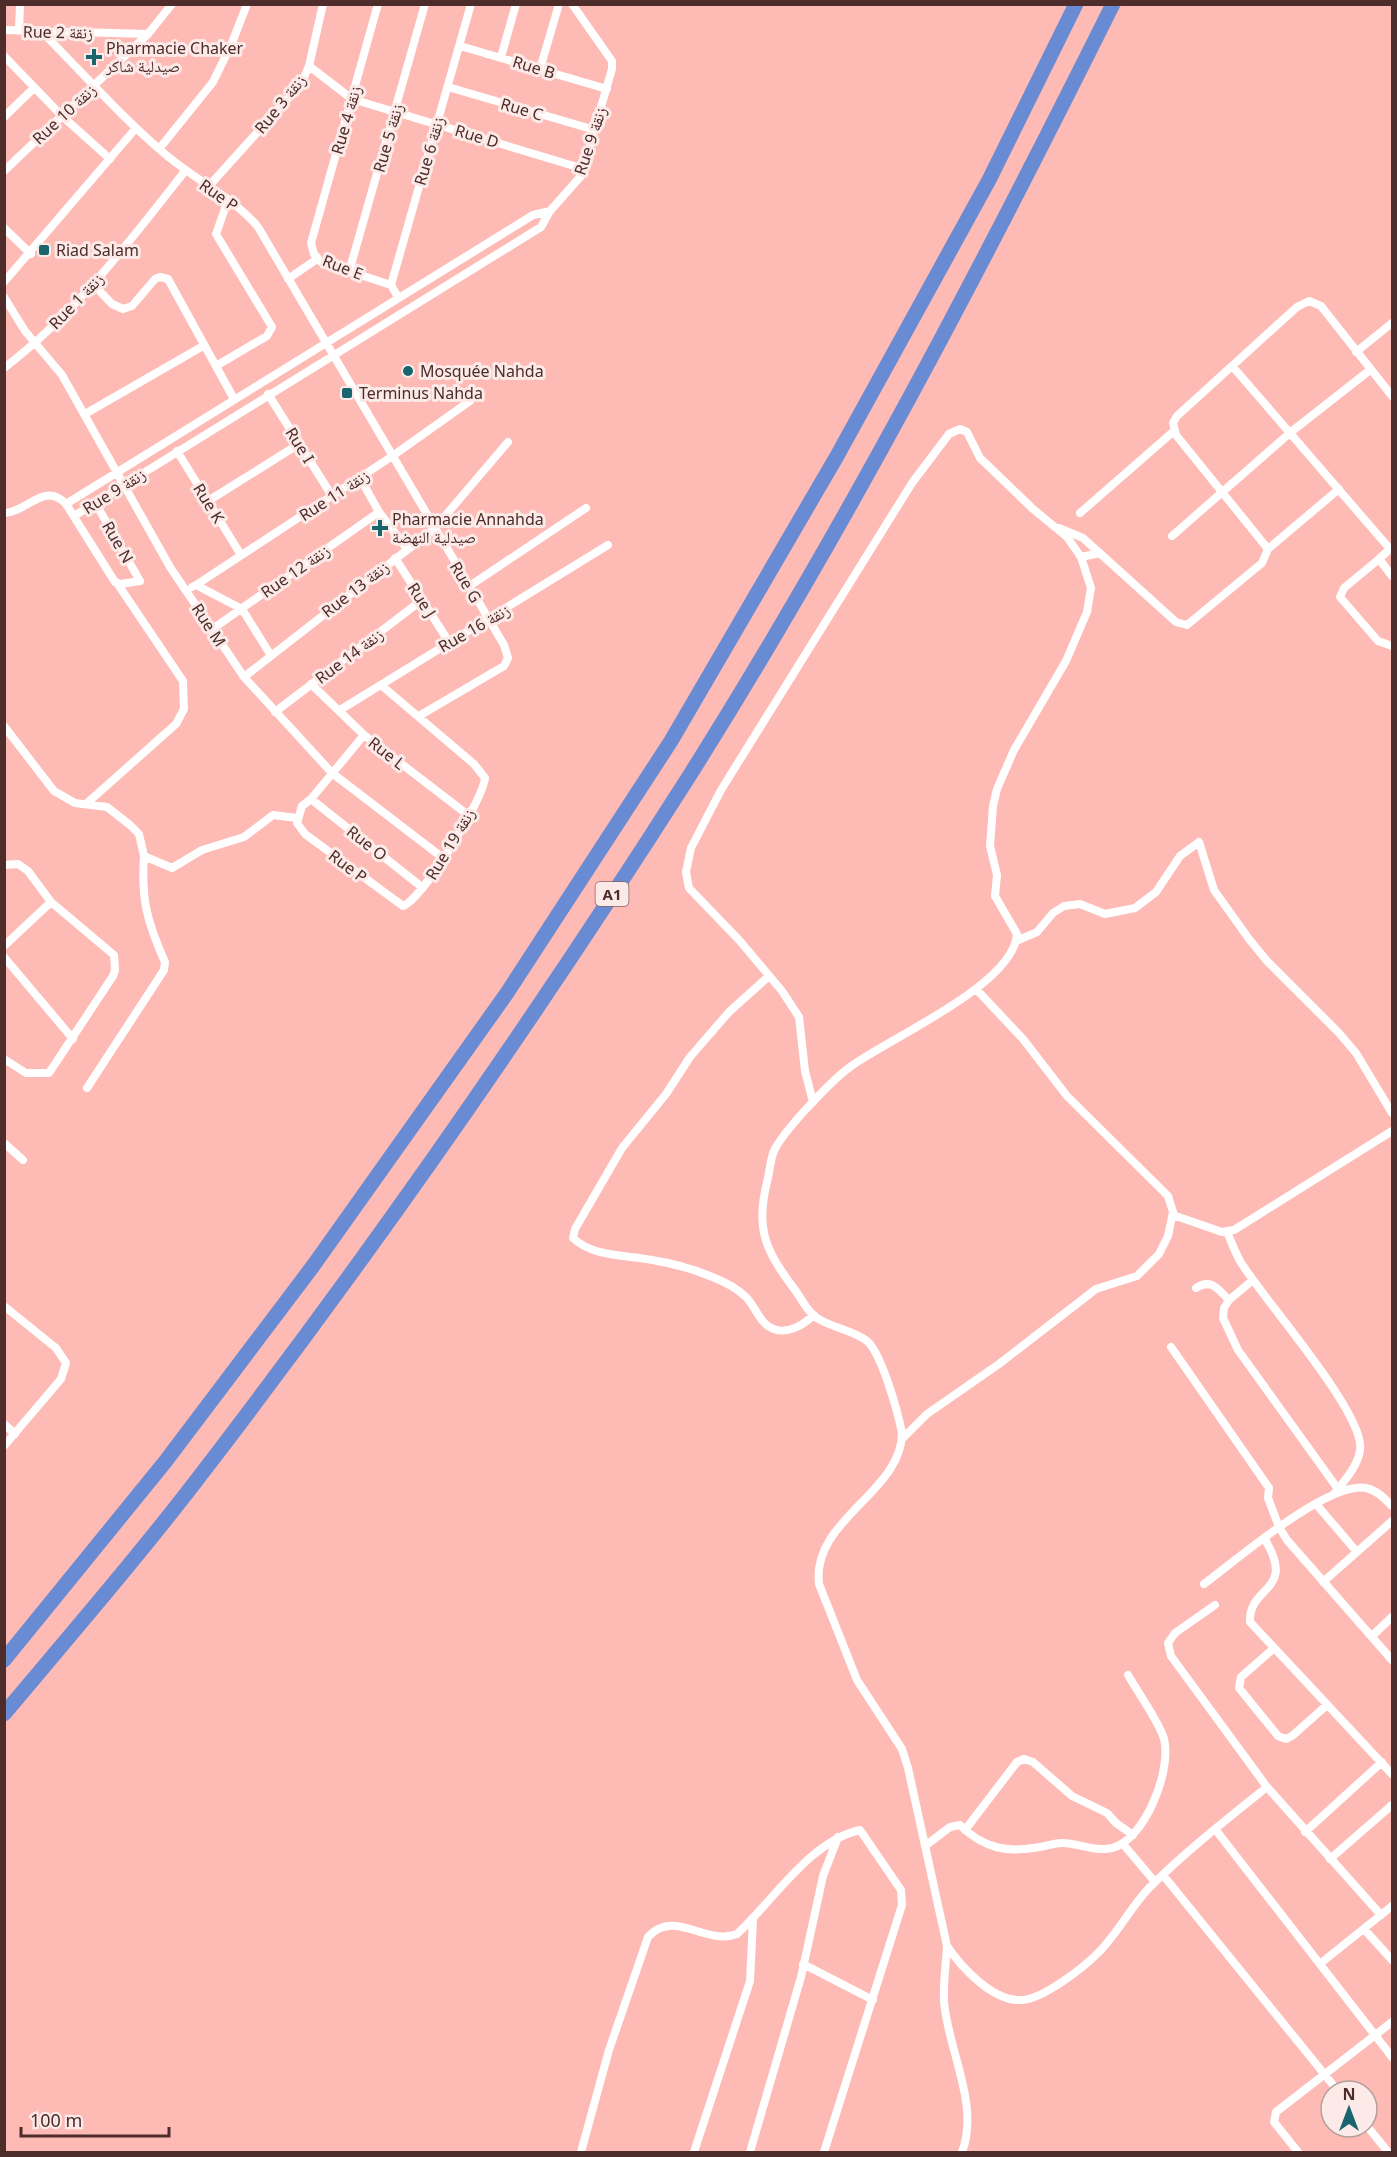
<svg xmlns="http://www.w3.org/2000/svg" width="1397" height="2157" font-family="'Noto Sans','Noto Naskh Arabic',sans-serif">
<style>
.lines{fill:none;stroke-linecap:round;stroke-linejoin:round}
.street{stroke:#fff;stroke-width:8}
.highway{stroke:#698bd3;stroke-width:15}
.poi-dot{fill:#18656d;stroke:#fceae8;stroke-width:2}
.labels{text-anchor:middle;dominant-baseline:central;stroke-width:6;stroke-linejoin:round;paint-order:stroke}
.shield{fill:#fceae8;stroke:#826562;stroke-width:1.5}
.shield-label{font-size:15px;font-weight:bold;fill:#4d2c29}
.street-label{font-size:16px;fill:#4d2c29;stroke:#fceae8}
.poi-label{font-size:16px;fill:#4d2c29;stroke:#fceae8;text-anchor:start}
</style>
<rect width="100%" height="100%" fill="#febab4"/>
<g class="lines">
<path class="street" d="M 378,4 L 311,243 L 314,254 L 321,262 L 391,285
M 4,30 L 148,34
M 19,31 L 20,4
M 41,31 C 82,72 121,117 165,154 C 195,180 233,197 258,227 L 504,645 L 508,658 L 504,666 L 419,716
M 460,46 L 607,89
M 4,56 L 62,116 L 110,159
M 501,57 L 516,4
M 309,66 L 352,99 L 584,169
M 540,69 L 559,4
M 448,87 L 595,130
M 4,117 L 34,88
M 159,149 L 213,82 L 232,43 L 247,4
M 4,171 L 148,34 L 172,4
M 208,187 L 301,84 L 309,66 L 323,4
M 4,228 L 31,254
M 349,272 L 425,4
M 288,279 L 317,259
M 4,282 L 136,128
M 93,284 L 112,304 L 123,309 L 132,306 L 155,279 L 160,277 L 168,279 L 234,399
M 4,297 L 25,331 L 62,375 L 170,567 L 244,677 L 332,773 L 443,858
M 398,297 L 391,285 L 471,4
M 1356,352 L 1392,323
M 216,366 L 267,336 L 272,327 L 216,234 L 228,200
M 1233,367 L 1390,549
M 4,368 C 75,314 130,241 185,171
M 268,394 L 332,496
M 85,414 L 203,346
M 177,451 L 241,555
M 360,478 L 379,512 L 407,549
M 208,501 L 299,444
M 66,504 L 533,215 L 550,211
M 4,513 C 28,512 44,481 66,504 L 115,582 L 121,584 L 140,581 L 96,504
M 1080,513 L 1174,431
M 74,516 L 541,227 L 550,211 L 581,176 L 612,69 L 612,61 L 572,4
M 1059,528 L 1083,538 L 1176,622 L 1187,625 L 1262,563 L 1268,549 L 1339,489
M 1172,536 L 1291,432 L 1370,370
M 1392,547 L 1379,559 L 1392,576
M 1268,549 L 1176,435 L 1173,423 L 1177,416 L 1297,307 L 1309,301 L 1321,306 L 1392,396
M 1081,557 L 1100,553
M 395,558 L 449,642
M 1379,559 L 1344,588 L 1340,597 L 1378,641 L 1392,646
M 196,585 L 391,457 L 470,401
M 192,587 L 196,585 L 242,609 L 270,654
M 468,587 L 586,508
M 211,630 L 379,512
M 244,677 L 434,529 L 508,442
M 311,684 L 364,735 L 468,815
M 340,710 L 608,545
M 275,712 L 422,600
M 4,726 L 54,791 L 75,803 L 107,807 L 130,825 L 139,834 L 144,856 L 172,868 L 202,850 L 244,837 L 273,815 L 297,818
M 364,735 L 311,799 L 302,806 L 297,823 L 305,834 L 403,906 C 423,898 483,800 485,778 L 474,764 L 381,685
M 311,799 L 423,888
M 86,804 L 176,724 L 184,709 L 183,681 L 117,583
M 4,865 L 18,864 L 28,871 L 51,902 L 114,955 L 115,970 L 113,976 L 49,1073 L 26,1073 L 4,1059
M 1016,941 L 1037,932 L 1053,913 L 1064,906 L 1080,904 L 1105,914 L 1135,908 L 1156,892 L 1180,856 L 1199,842 L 1214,890 L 1249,939 L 1267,961 L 1339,1033 L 1356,1053 L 1392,1113
M 4,946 L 51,902
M 4,957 L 73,1039
M 769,976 L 729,1012 L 690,1057 L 666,1094 L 622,1148 L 575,1229 L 573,1238 C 592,1257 628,1255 652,1260 C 671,1263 693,1269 710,1276 C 723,1281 736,1287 746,1297 C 754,1305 759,1320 768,1326 C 784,1337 802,1326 814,1315
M 87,1088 L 164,970 L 165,962 C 147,922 141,899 144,856
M 813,1102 L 805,1071 L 799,1017 L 782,991 L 739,940 L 689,888 L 686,872 L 691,848 L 721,790 L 912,483 L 949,434 L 960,429 L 967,432 L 980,458 L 1033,509 L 1067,537 L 1081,557 L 1091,588 L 1087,612 L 1066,661 L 1014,750 L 997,789 L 993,806 L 990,846 L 997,875 L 995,896 L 1017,934 C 1014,985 889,1038 850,1067 C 832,1080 783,1131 774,1151 C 770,1160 770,1171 767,1182 C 755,1230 766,1251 795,1290 C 802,1299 807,1312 817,1318 C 832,1328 853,1330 867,1341 C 882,1354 898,1413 902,1433 C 902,1492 811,1520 819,1584 L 857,1680 L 902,1749 L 908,1768 L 947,1946 C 961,1967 993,2002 1022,2000 C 1043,1999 1083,1968 1098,1953 C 1118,1933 1130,1908 1149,1888 C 1185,1852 1227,1819 1267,1787
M 4,1143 L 23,1160
M 1173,1215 L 1222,1232 L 1234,1230 L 1392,1131
M 1227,1232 C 1231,1241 1235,1252 1240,1261 C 1262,1298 1366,1414 1360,1450 C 1358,1466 1344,1481 1334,1494
M 1196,1288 C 1211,1278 1218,1289 1229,1300 L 1224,1308 L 1223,1318 L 1238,1350 L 1338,1489
M 1229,1300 L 1253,1280
M 4,1306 L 56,1348 L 66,1363 L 61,1379 L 4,1446
M 1171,1347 L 1269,1488 L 1268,1498 L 1279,1527 L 1287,1540 L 1392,1660
M 4,1424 L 15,1434
M 902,1439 L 927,1414 L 999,1364 L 1096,1289 L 1137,1276 L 1159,1254 L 1168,1236 L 1173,1212 L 1168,1196 L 1067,1096 L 1023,1039 L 976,989
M 1316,1504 L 1357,1552
M 1264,1538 C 1298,1592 1248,1585 1250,1622 L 1392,1774
M 1323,1582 L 1392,1521
M 1204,1584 C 1235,1561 1329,1480 1366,1488 C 1377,1490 1385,1499 1392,1506
M 1215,1605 L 1175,1633 L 1168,1643 L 1171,1656 L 1267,1787 L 1381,1915
M 1372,1636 L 1392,1617
M 1273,1649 L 1241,1677 L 1239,1688 L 1278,1736 L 1286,1739 L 1292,1736 L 1327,1705
M 1215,1829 L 1392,2057
M 965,1830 L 1017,1762 L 1024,1759 L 1033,1762 L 1072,1796 L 1107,1813 L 1116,1823 L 1133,1835
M 1305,1832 L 1382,1762
M 1123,1844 L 1155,1882
M 925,1846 L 950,1827 L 960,1825 C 984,1849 1008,1853 1040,1847 C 1047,1846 1055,1843 1062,1843 C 1079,1843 1095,1852 1112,1848 C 1145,1840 1172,1770 1164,1739 C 1160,1723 1137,1691 1128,1675
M 1330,1859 L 1392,1805
M 1163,1875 L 1338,2091
M 1364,1929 L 1392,1960
M 947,1946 C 946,1964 943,1984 944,2002 C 948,2050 980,2105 962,2152
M 1321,1963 L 1392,1906
M 803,1964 L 873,2000
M 1367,2126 L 1388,2152
M 581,2152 L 609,2050 L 648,1937 C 674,1908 706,1946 737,1934 C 774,1900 810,1841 860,1830 L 901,1890 L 902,1905 L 824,2152
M 694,2152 L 750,1981 L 753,1919
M 750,2152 L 801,1977 L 823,1876 L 838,1837
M 1298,2152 L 1274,2122 L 1276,2112 L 1392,2022"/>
<path class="highway" d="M 4,1660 L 165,1462 L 313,1266 L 507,993 L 671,741 L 837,456 L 989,180 L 1076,4
M 4,1714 C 72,1633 142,1552 206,1468 C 377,1245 537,1015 688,778 C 845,529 982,267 1113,4"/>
</g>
<g class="poi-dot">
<path d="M91 48h6v6h6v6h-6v6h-6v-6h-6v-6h6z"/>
<rect x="38" y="244" width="12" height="12" rx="3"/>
<circle cx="408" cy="371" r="6"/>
<rect x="341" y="387" width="12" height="12" rx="3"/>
<path d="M377 519h6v6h6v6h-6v6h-6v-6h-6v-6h6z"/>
</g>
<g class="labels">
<rect class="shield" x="595.5" y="882" width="33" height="24" rx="4.5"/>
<g class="shield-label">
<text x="612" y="894">A1</text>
</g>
<g class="street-label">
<text transform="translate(58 32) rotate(1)">Rue 2 زنقة</text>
<text transform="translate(534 67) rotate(17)">Rue B</text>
<text transform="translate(280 104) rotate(-51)">Rue 3 زنقة</text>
<text transform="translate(522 109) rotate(16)">Rue C</text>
<text transform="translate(64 114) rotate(-43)">Rue 10 زنقة</text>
<text transform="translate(346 120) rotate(-74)">Rue 4 زنقة</text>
<text transform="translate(477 136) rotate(17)">Rue D</text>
<text transform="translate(388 138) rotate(-74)">Rue 5 زنقة</text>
<text transform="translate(590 141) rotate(-72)">Rue 9 زنقة</text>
<text transform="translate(429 151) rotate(-74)">Rue 6 زنقة</text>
<text transform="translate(219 195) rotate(35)">Rue P</text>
<text transform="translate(343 267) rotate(21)">Rue E</text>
<text transform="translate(76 301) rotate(-46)">Rue 1 زنقة</text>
<text transform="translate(300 445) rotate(58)">Rue I</text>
<text transform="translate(114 491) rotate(-32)">Rue 9 زنقة</text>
<text transform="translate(334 495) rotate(-33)">Rue 11 زنقة</text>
<text transform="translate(209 503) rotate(58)">Rue K</text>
<text transform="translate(118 542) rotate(60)">Rue N</text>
<text transform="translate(295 571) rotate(-35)">Rue 12 زنقة</text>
<text transform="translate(466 582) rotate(59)">Rue G</text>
<text transform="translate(355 589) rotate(-38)">Rue 13 زنقة</text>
<text transform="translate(422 600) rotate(57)">Rue J</text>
<text transform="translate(209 625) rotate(57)">Rue M</text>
<text transform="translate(474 628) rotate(-30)">Rue 16 زنقة</text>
<text transform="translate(349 656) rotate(-37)">Rue 14 زنقة</text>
<text transform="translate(387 753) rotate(38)">Rue L</text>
<text transform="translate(367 843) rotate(38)">Rue O</text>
<text transform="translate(450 844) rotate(-59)">Rue 19 زنقة</text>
<text transform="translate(348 866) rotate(37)">Rue P</text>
</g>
<g class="poi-label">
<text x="106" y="48">Pharmacie Chaker<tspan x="106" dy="18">صيدلية شاكر</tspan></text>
<text x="56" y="250">Riad Salam</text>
<text x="420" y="371">Mosquée Nahda</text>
<text x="359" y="393">Terminus Nahda</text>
<text x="392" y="519">Pharmacie Annahda<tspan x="392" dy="18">صيدلية النهضة</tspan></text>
</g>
</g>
<rect width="1397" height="2157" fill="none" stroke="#4d2c29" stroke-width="12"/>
<g transform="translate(1349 2109)"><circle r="28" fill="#fceae8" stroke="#b69e9c" stroke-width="1.5"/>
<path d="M0-4.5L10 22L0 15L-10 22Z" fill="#18656d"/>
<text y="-9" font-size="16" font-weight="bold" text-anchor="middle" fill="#4d2c29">N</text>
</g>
<path d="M21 2127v9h148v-9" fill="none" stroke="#4d2c29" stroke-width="3"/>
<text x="30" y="2127" font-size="18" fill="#4d2c29" stroke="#fceae8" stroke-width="4.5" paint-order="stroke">100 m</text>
</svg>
